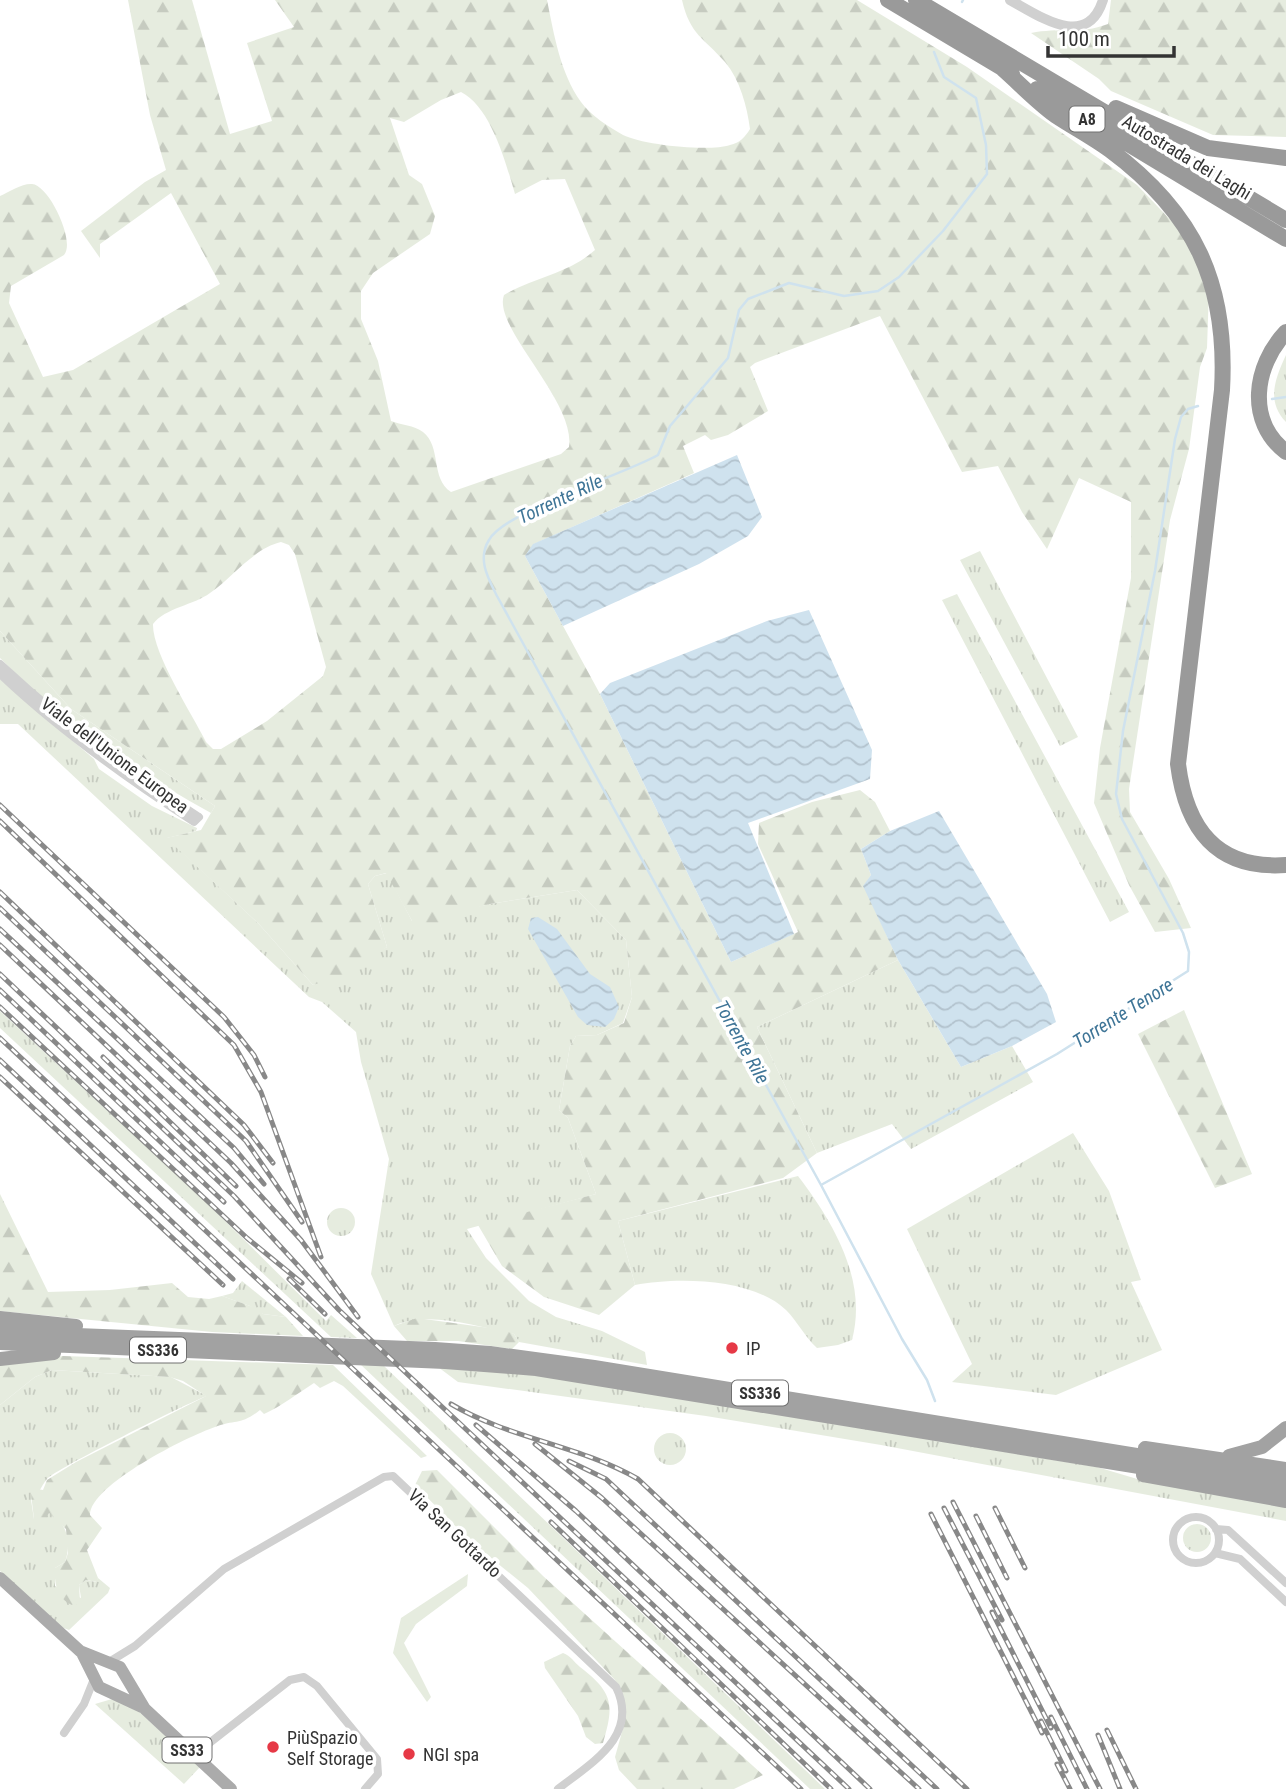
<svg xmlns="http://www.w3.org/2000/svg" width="1286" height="1789" font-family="'Roboto Condensed',sans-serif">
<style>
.grass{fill:url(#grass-tufts)}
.forest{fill:url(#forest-firs);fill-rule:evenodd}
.garden{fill:#e6ecdf}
.water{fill:url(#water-waves)}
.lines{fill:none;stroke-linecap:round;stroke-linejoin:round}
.stream{stroke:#cfe2ee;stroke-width:2.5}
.minor{stroke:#d0d0d0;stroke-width:8}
.tertiary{stroke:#d0d0d0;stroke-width:10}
.primary{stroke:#ababab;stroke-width:12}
.trunk{stroke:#a2a2a2;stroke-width:14}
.motorway{stroke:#9a9a9a;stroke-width:16}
.rail-casing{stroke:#888;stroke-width:5}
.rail{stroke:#fff;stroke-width:2.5;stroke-dasharray:8;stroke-linecap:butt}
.poi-dot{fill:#e63946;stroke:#fff;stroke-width:2.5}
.labels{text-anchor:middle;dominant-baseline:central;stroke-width:7;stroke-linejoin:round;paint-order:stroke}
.shield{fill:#fff;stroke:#707070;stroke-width:2}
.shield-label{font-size:16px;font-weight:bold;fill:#333}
.street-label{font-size:18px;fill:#333;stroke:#fff}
.poi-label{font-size:18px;fill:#333;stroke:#fff;text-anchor:start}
.water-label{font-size:19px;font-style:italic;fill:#3f7597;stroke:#fff}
</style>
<defs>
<pattern id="grass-tufts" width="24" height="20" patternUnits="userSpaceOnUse" patternTransform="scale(1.75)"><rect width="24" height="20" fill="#e6ecdf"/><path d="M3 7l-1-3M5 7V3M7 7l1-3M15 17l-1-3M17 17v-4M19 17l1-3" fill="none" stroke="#c6cbc0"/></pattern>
<pattern id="forest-firs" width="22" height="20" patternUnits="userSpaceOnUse" patternTransform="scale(1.75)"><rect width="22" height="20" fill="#e6ecdf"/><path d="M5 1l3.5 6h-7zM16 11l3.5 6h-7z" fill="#c6cbc0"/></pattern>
<pattern id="water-waves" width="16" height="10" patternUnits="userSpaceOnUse" patternTransform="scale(1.75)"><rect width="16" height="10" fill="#cfe2ee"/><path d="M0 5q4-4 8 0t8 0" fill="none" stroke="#b2c2cd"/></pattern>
</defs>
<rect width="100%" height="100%" fill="#fff"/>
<path class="grass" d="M 1286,355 L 1286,422 C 1266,401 1275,379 1286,355 Z
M 980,551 L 1078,737 L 1060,746 L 960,560 Z
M 957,594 L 1129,912 L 1110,922 L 942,600 Z
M 0,631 L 71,709 L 215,806 L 211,813 C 135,771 61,721 0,658 Z
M 0,679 L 94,759 L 99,769 L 152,806 L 197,828 L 196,831 L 167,838 L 258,923 L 313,985 L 387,947 L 368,884 L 375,876 L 387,873 L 412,921 L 490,904 L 577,890 L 626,940 L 632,997 L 623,1023 L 597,1035 L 576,1036 L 570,1046 L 559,1110 L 568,1118 L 596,1194 L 467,1229 L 486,1258 L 529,1301 L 556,1317 L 602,1331 L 645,1352 L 647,1365 L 519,1342 L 514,1334 C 477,1327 429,1310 394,1326 L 371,1274 L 389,1159 L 361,1062 L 356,1032 L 322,1002 L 309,997 L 18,724 L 0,724 Z
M 898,960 L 961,1067 L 1012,1046 L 1033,1082 L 911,1149 L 892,1124 L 817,1153 L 757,1027 Z
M 0,1011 L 209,1205 L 326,1321 L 331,1315 L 357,1338 L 331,1337 L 0,1028 Z
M 1073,1133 L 1109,1191 L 1141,1280 L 1131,1282 L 1162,1350 L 1056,1395 L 952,1382 L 972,1364 L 907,1229 Z
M 798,1176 C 833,1222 868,1280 852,1340 L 838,1345 L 817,1348 C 805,1337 797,1321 786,1310 C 752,1278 678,1277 635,1285 L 618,1221 Z
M327 1222a14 14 0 1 1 28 0a14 14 0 1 1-28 0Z
M 242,1281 L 286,1317 L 263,1314 L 250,1306 L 222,1296 L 233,1293 Z
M 360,1364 L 383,1365 L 825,1789 L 810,1789 Z
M 438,1367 L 525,1373 L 1097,1467 L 1144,1481 L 1286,1506 L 1286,1521 L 881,1445 L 706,1416 L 458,1382 Z
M 52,1370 L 171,1377 L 207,1396 C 189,1402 54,1470 47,1479 C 40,1488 41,1491 31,1500 L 34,1519 L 49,1513 C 67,1522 72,1542 65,1562 L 55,1568 L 55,1586 L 81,1598 L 79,1585 L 86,1580 L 96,1582 L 98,1578 L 110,1588 L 108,1593 L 69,1630 L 61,1627 L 0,1571 L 0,1405 L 35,1377 Z
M654 1449a16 16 0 1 1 32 0a16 16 0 1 1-32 0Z
M1183 1538a14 14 0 1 1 28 0a14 14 0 1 1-28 0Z
M 112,1699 L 136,1709 L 200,1767 L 184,1784 L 95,1704 Z"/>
<path class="forest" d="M 128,0 L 192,0 L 230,134 L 272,121 L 247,43 L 294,27 L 275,0 L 547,0 C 554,34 560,73 581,102 C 590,115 609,127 623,135 C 643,145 709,152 730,145 C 740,143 745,137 750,129 C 747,106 740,80 725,62 C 704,38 690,35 682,0 L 857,0 L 967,67 L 1137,185 L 1185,235 L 1209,289 L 1207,348 L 1200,367 L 1189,449 L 1170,520 L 1129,789 L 1130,812 L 1169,879 L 1191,928 L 1155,932 L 1129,885 L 1094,803 L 1100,748 L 1131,578 L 1131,502 L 1079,478 L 1047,549 L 1022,512 L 998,466 L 962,472 L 880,316 L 755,363 L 750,367 L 768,411 L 728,435 L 711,440 L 705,435 L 683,446 L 694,473 L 534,544 L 525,556 L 600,694 L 731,962 L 798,932 L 758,844 L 759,823 L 812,802 L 860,790 L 875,802 L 890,831 L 861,849 L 871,875 L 864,886 L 898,960 L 757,1027 L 817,1153 L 783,1178 L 618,1221 L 635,1285 L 599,1315 L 544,1297 L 502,1266 L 478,1225 L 596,1194 L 568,1118 L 559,1110 L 570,1046 L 576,1036 L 597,1035 L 624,1023 L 632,997 L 626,940 L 577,890 L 490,904 L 449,915 L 427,932 L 412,921 L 386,873 L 375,876 L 368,884 L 387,947 L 351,972 L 313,985 L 258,923 L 166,838 L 201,830 L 215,806 L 71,709 L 0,631 L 0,196 C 9,192 23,183 32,184 C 49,185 76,242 64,255 L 11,286 L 9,303 L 43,377 L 73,370 L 220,284 L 171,193 L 100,244 L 100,258 L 81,231 L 145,182 L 166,170 L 150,115 ZM 461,92 C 491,107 506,163 515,194 L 542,180 L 565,179 L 595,250 C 568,274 535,277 504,295 C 492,327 576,401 569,447 L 561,454 L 451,492 C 430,478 442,447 423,432 C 414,425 401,425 391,421 L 378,361 L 361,319 L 361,291 L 373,273 L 430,234 L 435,216 L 422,184 L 409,175 L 390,118 L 404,122 L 441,100 ZM 281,542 L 289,545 L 295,554 L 326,667 L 323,676 L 267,721 L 221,749 L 213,749 L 206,742 C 192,714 152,653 153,624 C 165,608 194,605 210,593 C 232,578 254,548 281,542 Z
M 1111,0 L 1286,0 L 1286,137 L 1213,135 L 1111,91 L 1099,79 L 1031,33 C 1059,27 1079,35 1108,24 Z
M 1184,1010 L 1252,1174 L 1215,1188 L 1138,1034 Z
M 0,1194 L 48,1292 L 110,1290 L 172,1283 L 188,1297 L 209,1299 L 222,1296 L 259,1309 L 263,1314 L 286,1317 L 303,1336 L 212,1332 L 0,1311 Z
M 417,1318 L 504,1330 L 514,1334 L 519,1342 L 512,1349 L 458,1341 L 407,1341 L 394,1326 Z
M 63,1356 L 333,1365 L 427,1456 L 421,1458 L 343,1386 L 334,1381 L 320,1388 L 314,1383 C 298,1393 282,1406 264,1414 L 260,1410 C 240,1426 236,1419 215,1427 C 188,1436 90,1485 90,1515 L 102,1528 L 87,1550 L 98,1578 L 97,1582 L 86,1580 L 79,1585 L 80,1602 L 75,1606 C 57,1600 54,1584 55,1568 L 65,1562 L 68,1553 L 66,1529 L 49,1513 L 43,1523 L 34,1519 L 31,1494 L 37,1489 L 43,1490 L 47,1480 L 76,1462 L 206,1396 L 183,1381 L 170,1377 L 52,1370 L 35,1377 L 0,1405 L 0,1361 Z
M 437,1470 L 543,1576 L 763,1775 L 734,1789 L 637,1789 L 619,1770 L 615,1757 L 625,1721 L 621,1694 L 615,1680 L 528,1588 L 470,1541 L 415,1485 L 422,1471 Z
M 563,1653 C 571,1656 574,1662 580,1667 C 614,1693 614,1705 603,1743 L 595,1744 L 586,1737 L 578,1716 L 545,1668 L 544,1662 Z"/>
<path class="garden" d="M 468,1574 L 467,1586 L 416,1624 L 404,1643 L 431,1697 L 427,1702 L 393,1653 L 401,1618 Z"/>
<path class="water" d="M 737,455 L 762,517 L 748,536 L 699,564 L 563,626 L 525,556 L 533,544 Z
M 809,610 L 872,750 L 870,779 L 748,823 L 794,934 L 731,962 L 600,694 L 610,683 L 767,621 Z
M 939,811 L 1047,994 L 1056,1022 L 1012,1046 L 961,1067 L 898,960 L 863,886 L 871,875 L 861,849 L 890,831 Z
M 538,917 L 557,929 L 590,974 L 610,987 L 619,1007 L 614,1019 L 605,1027 L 587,1025 L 578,1017 L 528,929 L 531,918 Z"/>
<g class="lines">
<path class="stream" d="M 962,2 L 963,0
M 934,52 L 944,77 L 976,98 L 986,145 L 987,174 L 943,231 L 899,277 L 878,291 L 844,296 L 789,283 L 748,299 L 739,310 L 728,358 L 670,426 L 658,455 C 623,475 505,511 489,540 C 477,559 488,578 497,596 L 821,1185 L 902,1339 L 927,1380 L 935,1401
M 1272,399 L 1286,397
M 821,1185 L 1057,1054 L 1188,971 L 1189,952 L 1183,933 L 1122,819 L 1116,794 L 1123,731 L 1155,571 L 1175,439 L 1181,417 L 1188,409 L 1198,406"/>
<path class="minor" d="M 0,664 C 62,722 128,771 199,817
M 0,674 C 59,730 126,778 194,822 L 199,817
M1173 1540a23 23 0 1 1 46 0a23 23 0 1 1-46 0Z
M 1216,1529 L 1228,1530 L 1286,1583
M 1215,1553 L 1240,1559 L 1286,1602
M 109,1662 L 135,1646 L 224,1569 L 384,1477 L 393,1476 L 616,1687 C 640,1736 591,1763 558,1789
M 64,1733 L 84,1704 L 94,1679
M 194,1755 L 290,1680 L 304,1677 L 317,1686 L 377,1759 L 378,1774 L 365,1789"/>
<path class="tertiary" d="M 1010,0 C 1041,17 1087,50 1103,0"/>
<path class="primary" d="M 0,1578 L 80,1651 L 120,1667 L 145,1709 L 231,1789
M 82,1653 L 99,1687 L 142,1707"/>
<path class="trunk" d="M 0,1318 L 76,1326
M 0,1332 L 435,1349 L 490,1353 L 594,1367 L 1286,1479
M 0,1343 L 445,1362 L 536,1369 L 1286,1491
M 0,1359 L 54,1353
M 1145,1448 L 1286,1469
M 1229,1456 L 1262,1447 L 1286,1428
M 1143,1475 L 1286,1501"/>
<path class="motorway" d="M 888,0 L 1012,74
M 916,0 L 1286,220
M 1003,69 C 1020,84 1037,102 1055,115 C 1073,127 1092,137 1110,150 C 1195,213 1228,284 1222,390 L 1178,764 C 1186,828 1216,870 1286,865
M 1037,89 L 1286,239
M 1116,108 L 1208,148 L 1286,158
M 1286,332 C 1254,366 1246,421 1286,452"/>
<defs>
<path id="rail" d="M 0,805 L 224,1017 L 254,1055 L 265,1077
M 0,821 L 234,1045 L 261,1092 L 321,1257
M 0,892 L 244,1125 L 273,1163
M 0,908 L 246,1141 L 302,1222
M 0,929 L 234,1148 L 264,1184
M 0,945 L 231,1163 L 301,1240 L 358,1317
M 0,974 L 234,1196 L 339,1310 L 849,1789
M 0,990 L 224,1202
M 0,1007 L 247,1238 L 302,1283
M 0,1038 L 801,1789
M 103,1057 L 236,1186
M 0,1060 L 233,1279
M 0,1077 L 223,1285
M 289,1279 L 325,1314
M 451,1404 C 510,1439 579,1445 638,1479 L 967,1789
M 476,1425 L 576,1511 L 870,1789
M 535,1444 L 602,1498 L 919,1789
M 569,1461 L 606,1479 L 937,1789
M 953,1502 L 1100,1789
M 944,1508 L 1002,1620
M 995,1508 L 1025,1568
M 931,1514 L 1042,1733
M 976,1516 L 1007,1578
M 551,1522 L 831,1789
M 992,1612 L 1051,1728
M 1051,1717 L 1087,1789
M 1041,1721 L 1066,1771
M 1107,1730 L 1136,1789
M 1098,1735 L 1120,1789
M 1057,1764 L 1070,1789"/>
</defs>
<use href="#rail" class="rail-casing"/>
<use href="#rail" class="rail"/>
</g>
<g class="poi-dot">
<circle cx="732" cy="1348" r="7"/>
<circle cx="273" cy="1747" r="7"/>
<circle cx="409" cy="1754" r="7"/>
</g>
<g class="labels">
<g class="shield">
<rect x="1069.5" y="106.5" width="35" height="25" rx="5"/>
<rect x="130" y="1337.5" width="56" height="25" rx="5"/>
<rect x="732" y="1380.5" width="56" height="25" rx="5"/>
<rect x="162.5" y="1737.5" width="49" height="25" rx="5"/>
</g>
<g class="shield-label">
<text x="1087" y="119">A8</text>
<text x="158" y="1350">SS336</text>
<text x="760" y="1393">SS336</text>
<text x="187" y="1750">SS33</text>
</g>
<g class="street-label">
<text transform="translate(1187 157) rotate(31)">Autostrada dei Laghi</text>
<text transform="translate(115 755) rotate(37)">Viale dell'Unione Europea</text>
<text transform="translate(455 1533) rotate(43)">Via San Gottardo</text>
</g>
<g class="poi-label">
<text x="746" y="1348">IP</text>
<text x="287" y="1737">PiùSpazio<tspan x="287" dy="21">Self Storage</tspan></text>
<text x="423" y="1754">NGI spa</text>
</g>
<g class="water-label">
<text transform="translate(560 499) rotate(-25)">Torrente Rile</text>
<text transform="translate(1123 1013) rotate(-32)">Torrente Tenore</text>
<text transform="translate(742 1042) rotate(61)">Torrente Rile</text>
</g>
</g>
<path d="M1048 46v10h126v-10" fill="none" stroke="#333333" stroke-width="3.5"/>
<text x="1058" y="46" font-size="21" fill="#333333" stroke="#ffffff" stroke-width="5" paint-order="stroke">100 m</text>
</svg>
